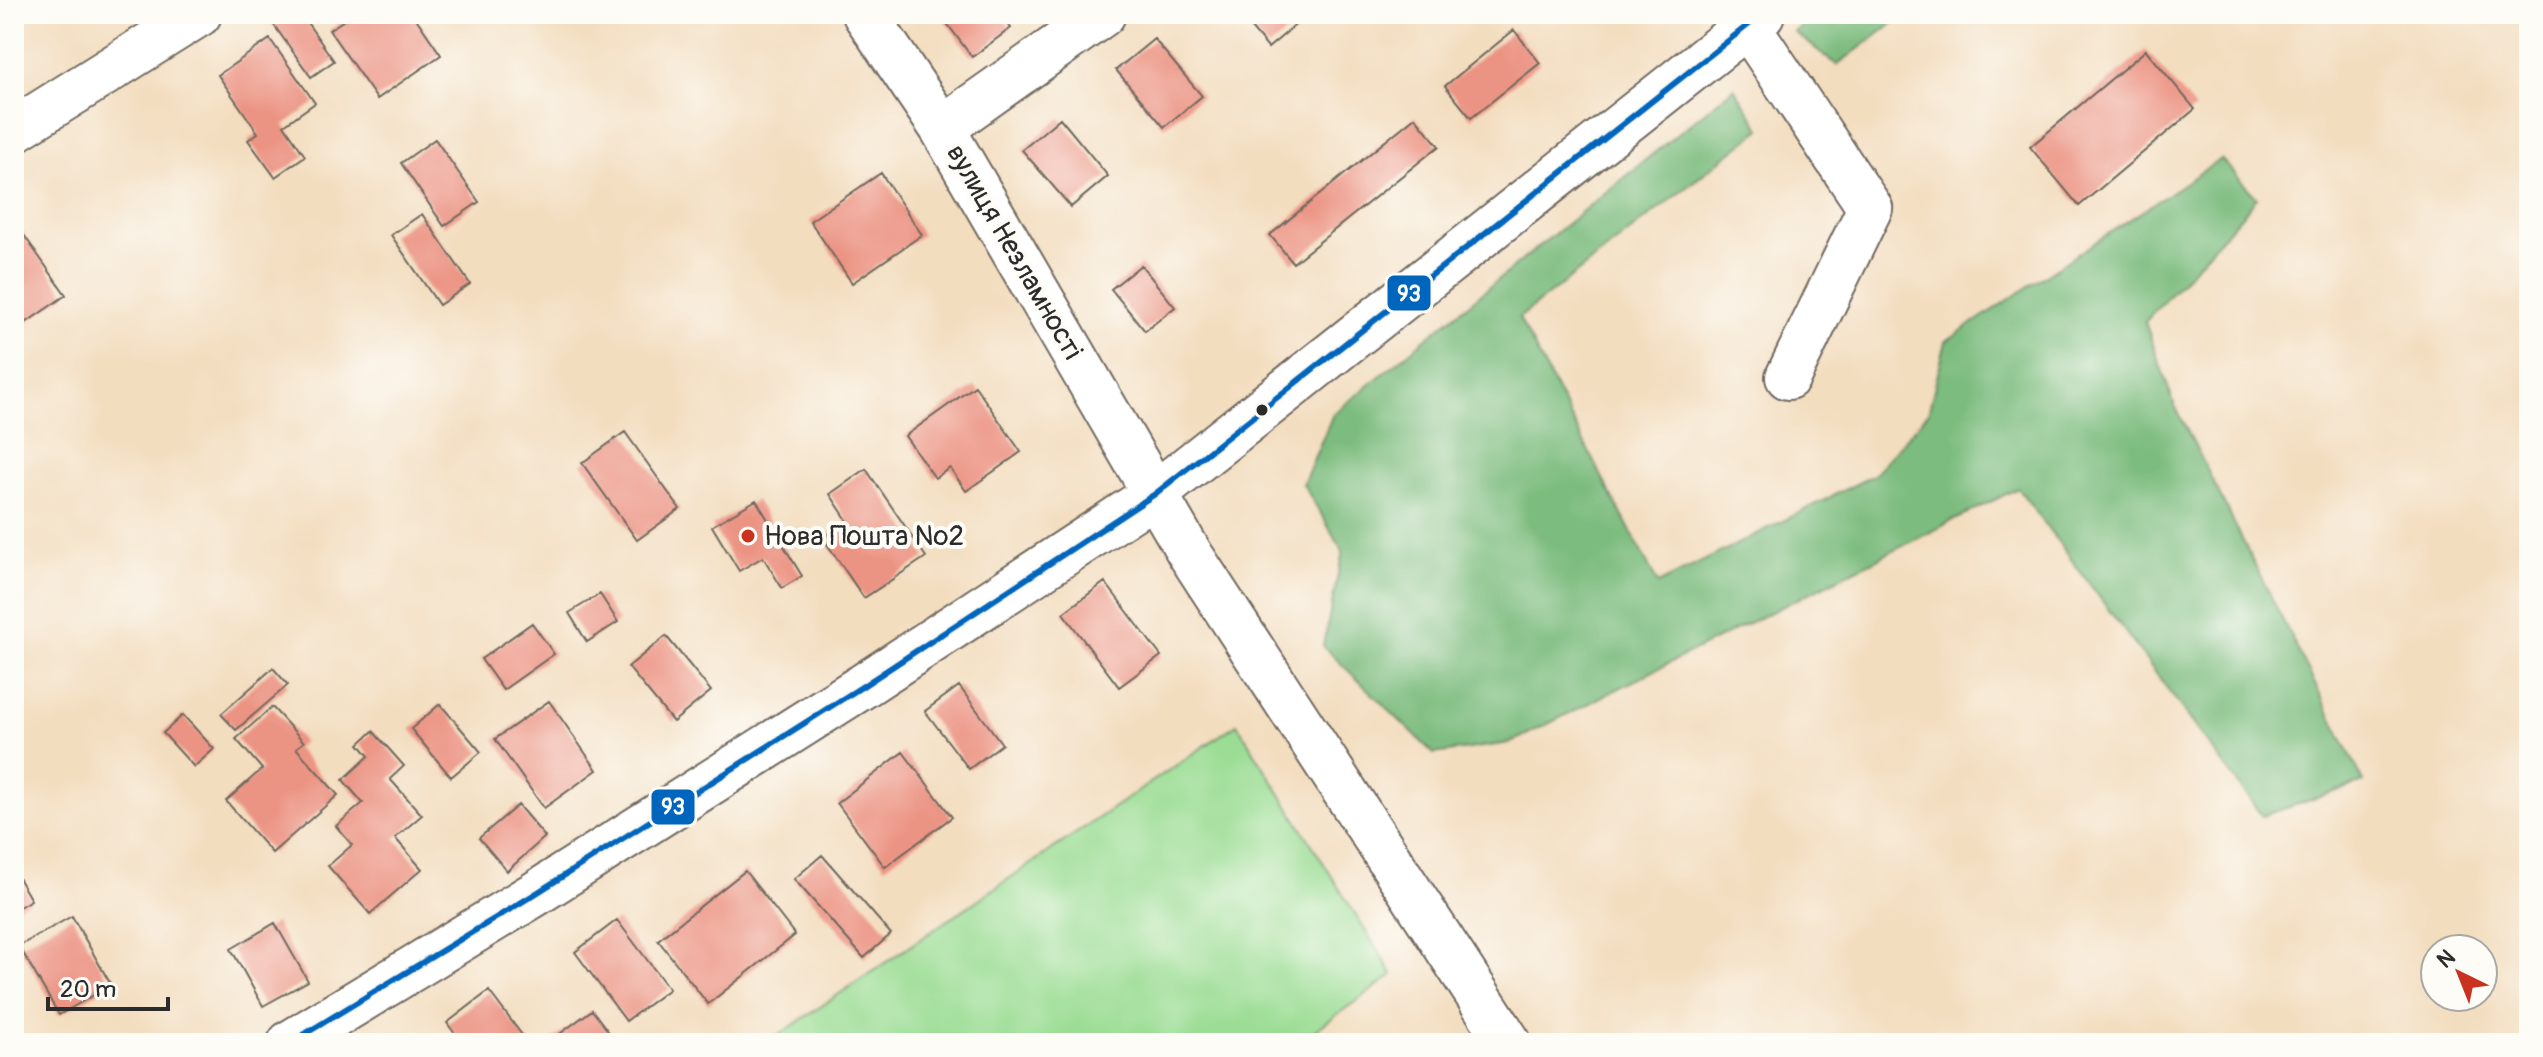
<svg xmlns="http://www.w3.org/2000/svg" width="2543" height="1057" font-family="Pangolin,sans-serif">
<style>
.green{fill:#9bdd94;stroke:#638460;stroke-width:2}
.forest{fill:#7cbc7e;stroke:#547454;stroke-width:2}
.building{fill:#ec9484}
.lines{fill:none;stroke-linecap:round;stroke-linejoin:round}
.minor-casing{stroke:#71695f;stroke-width:48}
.minor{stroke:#fff;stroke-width:44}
.bus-1-casing{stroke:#fdfcf7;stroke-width:12}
.bus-1{stroke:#0065bd;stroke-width:6}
.bus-dot{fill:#2b2b2b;stroke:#fdfcf7;stroke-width:3}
.poi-dot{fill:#c8321e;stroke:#fdfcf7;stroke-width:3}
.labels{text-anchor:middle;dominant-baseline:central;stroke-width:8;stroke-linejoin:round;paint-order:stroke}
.street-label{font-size:28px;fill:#2b2b2b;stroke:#fdfcf7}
.poi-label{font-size:28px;fill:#2b2b2b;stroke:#fdfcf7;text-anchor:start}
.line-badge{stroke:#fdfcf7;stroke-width:3}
.badge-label{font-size:22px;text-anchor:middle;font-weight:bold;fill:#fff}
</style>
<rect width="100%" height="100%" fill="#fdfcf7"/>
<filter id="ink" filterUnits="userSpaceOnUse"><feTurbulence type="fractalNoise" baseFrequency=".0125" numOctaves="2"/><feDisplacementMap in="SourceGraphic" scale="16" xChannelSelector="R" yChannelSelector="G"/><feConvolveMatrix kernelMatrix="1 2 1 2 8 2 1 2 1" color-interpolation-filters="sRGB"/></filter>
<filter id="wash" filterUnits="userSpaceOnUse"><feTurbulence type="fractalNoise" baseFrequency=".006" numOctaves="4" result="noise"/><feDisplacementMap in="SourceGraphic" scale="32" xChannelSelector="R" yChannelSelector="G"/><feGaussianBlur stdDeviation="1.8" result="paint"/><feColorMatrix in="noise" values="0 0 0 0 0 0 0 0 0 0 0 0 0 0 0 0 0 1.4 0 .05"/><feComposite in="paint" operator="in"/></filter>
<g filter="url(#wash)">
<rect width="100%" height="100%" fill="#f3ddbf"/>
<path class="green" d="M 1237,724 L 1393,975 L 1297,1043 L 767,1043 Z"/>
<path class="forest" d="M 1816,14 L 1905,14 L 1837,65 L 1794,32 Z
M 1734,88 L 1761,129 L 1519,318 L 1658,584 L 1874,475 L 1928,413 L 1946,341 L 2221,159 L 2257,198 L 2145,322 L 2175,406 L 2364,782 L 2262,816 L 2018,488 L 1510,743 L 1434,754 L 1323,646 L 1343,551 L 1303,484 L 1333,414 Z"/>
<g id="blocks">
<path class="building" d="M 266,14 L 301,14 L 334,61 L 311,77 Z
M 353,14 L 413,14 L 441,55 L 377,99 L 329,30 Z
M 940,14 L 1000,14 L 1011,28 L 972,57 Z
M 1239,14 L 1302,14 L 1305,17 L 1268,48 Z
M 1514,30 L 1540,63 L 1471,118 L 1445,86 Z
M 270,39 L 315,103 L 284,125 L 305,156 L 275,177 L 248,140 L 258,133 L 218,75 Z
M 1154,39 L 1202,96 L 1164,127 L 1116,70 Z
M 2146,50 L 2195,109 L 2079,206 L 2030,147 Z
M 1415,117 L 1439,146 L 1293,263 L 1270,235 Z
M 1060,118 L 1108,176 L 1071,207 L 1022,150 Z
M 435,139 L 479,202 L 444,226 L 401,163 Z
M 881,173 L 922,235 L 852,283 L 810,221 Z
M 422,214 L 470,284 L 439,305 L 391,235 Z
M 14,221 L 66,295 L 14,331 Z
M 1141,265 L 1175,307 L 1145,331 L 1111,289 Z
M 975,386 L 1021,452 L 966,491 L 950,468 L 935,478 L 905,436 Z
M 625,432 L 680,509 L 637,540 L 582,463 Z
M 866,469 L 926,557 L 864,598 L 823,538 L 847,520 L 830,494 Z
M 756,500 L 802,576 L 782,588 L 763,557 L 739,571 L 712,526 Z
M 1105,582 L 1161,656 L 1119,687 L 1063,613 Z
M 600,594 L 618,622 L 587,642 L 569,613 Z
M 532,623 L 554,654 L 503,690 L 481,659 Z
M 666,636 L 711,691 L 673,722 L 628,667 Z
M 273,668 L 288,685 L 236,730 L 221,714 Z
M 959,686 L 1002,744 L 969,769 L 925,711 Z
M 549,701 L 597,770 L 544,808 L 495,739 Z
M 440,704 L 481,752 L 451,777 L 411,729 Z
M 272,707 L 304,742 L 296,748 L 338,795 L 272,853 L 226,801 L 262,769 L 236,739 Z
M 183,715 L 214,749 L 194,767 L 163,733 Z
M 373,731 L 404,766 L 390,779 L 422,815 L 395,838 L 422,869 L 370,914 L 328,866 L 352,845 L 336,826 L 363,803 L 343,780 L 369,756 L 359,744 Z
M 903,752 L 952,817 L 885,867 L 837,803 Z
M 518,805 L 545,837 L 507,871 L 479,838 Z
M 822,855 L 891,934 L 864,958 L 794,879 Z
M 14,871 L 31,900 L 14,910 Z
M 745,871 L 795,935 L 708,1004 L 658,940 Z
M 72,916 L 111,985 L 59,1015 L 19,946 Z
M 617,920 L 669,989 L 626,1021 L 575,952 Z
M 275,923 L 308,981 L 263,1006 L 231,949 Z
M 489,991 L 528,1043 L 462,1043 L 447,1023 Z
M 592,1010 L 617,1043 L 556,1043 L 553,1039 Z"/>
</g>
</g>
<g filter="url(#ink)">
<use href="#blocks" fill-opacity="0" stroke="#71695f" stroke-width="2"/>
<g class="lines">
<defs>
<path id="minor" d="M 865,14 L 942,128 L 1190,554 L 1509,1043
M 1748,26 L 1870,208 L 1788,377
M 942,128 L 1103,14
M 14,130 L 199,14
M 290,1043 L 535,894 L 863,686 L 1155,494 L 1762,14"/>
</defs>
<use href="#minor" class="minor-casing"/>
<use href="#minor" class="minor"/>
<defs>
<path id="bus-1" d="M 290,1043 L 535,894 L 863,686 L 1155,494 L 1762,14"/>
</defs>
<use href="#bus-1" class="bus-1-casing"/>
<use href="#bus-1" class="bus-1"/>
</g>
</g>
<circle class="bus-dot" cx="1262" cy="410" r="7"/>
<circle class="poi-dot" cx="748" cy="536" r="8"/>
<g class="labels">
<g class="street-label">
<text transform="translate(1014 252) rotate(60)">вулиця Незламності</text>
</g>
<g class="poi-label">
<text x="764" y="536">Нова Пошта №2</text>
</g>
</g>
<g class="line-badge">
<rect x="1386" y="274" width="46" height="38" rx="8" fill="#0065bd"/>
<rect x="650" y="788" width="46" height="38" rx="8" fill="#0065bd"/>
</g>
<g class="badge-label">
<text x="1409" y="301">93</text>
<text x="673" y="814">93</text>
</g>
<rect width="2543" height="1057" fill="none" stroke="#fdfcf7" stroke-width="48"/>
<g transform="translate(2459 973) rotate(317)"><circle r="38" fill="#fdfcf7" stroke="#a9a8a5" stroke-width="2"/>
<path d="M0-6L14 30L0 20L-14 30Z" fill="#c8321e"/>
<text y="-12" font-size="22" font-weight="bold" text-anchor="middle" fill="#2b2b2b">N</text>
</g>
<path d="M48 997v12h120v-12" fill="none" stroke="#2b2b2b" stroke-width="4"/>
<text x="60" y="997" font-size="24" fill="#2b2b2b" stroke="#fdfcf7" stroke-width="6" paint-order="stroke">20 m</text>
</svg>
